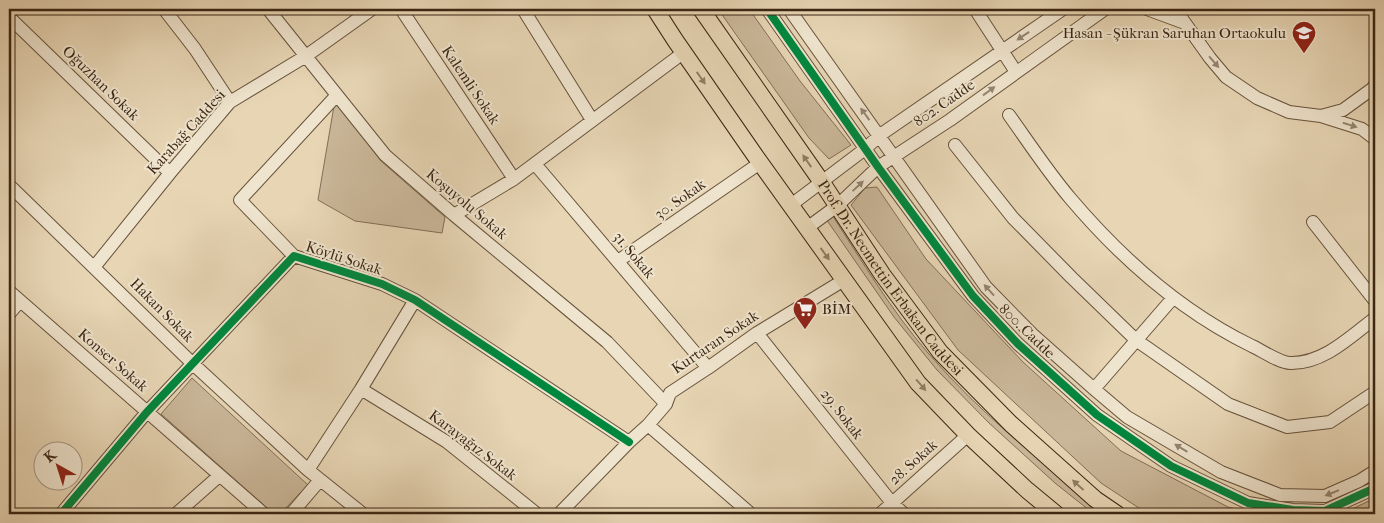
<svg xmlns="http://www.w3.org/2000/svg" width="1384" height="523" font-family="'IM FELL French Canon',serif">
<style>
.green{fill:#cab799;stroke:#826e56}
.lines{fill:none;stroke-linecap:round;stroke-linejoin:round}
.minor-casing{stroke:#66523b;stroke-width:14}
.major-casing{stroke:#3b2613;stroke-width:18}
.minor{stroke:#efe4ce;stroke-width:12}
.major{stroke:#e7d5b4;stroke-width:16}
.cycleway-casing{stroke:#efe4ce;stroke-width:11}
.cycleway{stroke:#00873e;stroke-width:8}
.oneway{fill:#958570}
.oneway2{fill:#917e64}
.labels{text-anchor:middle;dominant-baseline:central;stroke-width:4;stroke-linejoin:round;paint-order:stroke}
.poi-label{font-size:15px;fill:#3b2613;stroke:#efe4ce;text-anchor:end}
.street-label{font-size:15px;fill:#3b2613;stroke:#efe4ce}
</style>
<rect width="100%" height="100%" fill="#e7d5b4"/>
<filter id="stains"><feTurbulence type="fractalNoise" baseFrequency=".004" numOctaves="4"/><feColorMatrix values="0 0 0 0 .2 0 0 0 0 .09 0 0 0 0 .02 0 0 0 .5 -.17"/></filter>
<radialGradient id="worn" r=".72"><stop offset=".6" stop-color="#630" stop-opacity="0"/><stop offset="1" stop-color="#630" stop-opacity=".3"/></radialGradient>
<path class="green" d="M 718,9 L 749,9 L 800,81 L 851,145 L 829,159 L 809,138 Z
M 335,100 L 381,161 L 445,217 L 442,233 L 355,221 L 318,200 Z
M 877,187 L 926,259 L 1023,362 L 1121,451 L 1228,507 L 1258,514 L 1148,514 L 1101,483 L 958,350 L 851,205 L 865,188 Z
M 832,215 C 862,261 891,310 928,353 C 980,413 1043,464 1105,514 L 1094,514 L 1055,483 L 989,423 L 937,370 L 894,317 L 826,219 Z
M 192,378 L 308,485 L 280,514 L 274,514 L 161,414 Z
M 1375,498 L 1375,514 L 1342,514 Z"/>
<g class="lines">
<defs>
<path id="minor" d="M 164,9 L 195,49 L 230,102
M 268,9 L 385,155 L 454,215 L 607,342 L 666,404
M 401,9 L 514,179
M 523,9 L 592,120
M 767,9 L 878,167 L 973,296 L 1018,344 L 1097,415 L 1171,466 L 1248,503 L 1293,510 L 1325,511 L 1375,488
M 789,9 L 986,287 L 1032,334 L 1094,389 L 1127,417 L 1221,472 L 1280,495 L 1325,496 L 1359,481 L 1375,471
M 975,9 L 1016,72
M 1147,9 L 1185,23
M 1175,9 L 1210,58 L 1226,77 L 1257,98 L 1289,112 L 1321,116 L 1343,110 L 1372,89 L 1375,85
M 9,17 L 170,173
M 1009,115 C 1029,143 1048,172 1070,198 C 1120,257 1182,312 1252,346 C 1261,350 1280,363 1290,363 C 1323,364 1350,337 1375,318
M 1321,116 L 1362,129 L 1375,139
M 955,145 L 1013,218 L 1071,277 L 1136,340 L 1228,404 L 1287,427 L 1330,422 L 1375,392
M 535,164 L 708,368
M 9,185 L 192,363 L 308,470 L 363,514
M 791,205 L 865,149 L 880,135 L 1063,9
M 454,215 L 514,179 L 683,53
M 1313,222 L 1375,301
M 807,228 L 837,206 L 878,167 L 950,120 L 1105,9
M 294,256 L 240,200 L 337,95
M 618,261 L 760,163
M 95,266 L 170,173 L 230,102 L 306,56 L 372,9
M 9,291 L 264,514
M 9,314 L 20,301
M 757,333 L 892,503 L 904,514
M 361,389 L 447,442 L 537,514
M 1094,389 L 1173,298
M 648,425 L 751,514
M 308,470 L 361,389 L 415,300
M 61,514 L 147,412 L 294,256 L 382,284 L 415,300 L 629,442
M 176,514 L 219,476
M 291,514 L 320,480
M 559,514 L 629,442 L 648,425 L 666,404 L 670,393 L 708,368 L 757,333 L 844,280
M 880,514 L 968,435"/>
<g id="major">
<path d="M 655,9 L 675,40 L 754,154 L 918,383 L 968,435 L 1027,490 L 1056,514"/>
<path id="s1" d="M 701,9 L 821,181 L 882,274 L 940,352 L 1011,424 L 1095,499 L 1117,514"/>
</g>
</defs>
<use href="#minor" class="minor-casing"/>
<use href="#major" class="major-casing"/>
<use href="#minor" class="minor"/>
<use href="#major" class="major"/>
<defs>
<path id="cycleway" d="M 767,9 L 878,167 L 973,296 L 1018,344 L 1097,415 L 1171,466 L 1248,503 L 1293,510 L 1325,511 L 1375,488
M 61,514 L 147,412 L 294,256 L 382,284 L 415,300 L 629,442"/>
</defs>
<use href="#cycleway" class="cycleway-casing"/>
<use href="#cycleway" class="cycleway"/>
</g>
<defs><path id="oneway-solid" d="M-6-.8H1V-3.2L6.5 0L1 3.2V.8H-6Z" transform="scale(1.25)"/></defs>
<g class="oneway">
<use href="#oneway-solid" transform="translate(1023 36) rotate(146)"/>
<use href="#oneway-solid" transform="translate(1214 62) rotate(49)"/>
<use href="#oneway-solid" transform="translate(989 91) rotate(-36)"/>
<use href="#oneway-solid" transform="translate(865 114) rotate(-126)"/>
<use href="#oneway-solid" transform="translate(1350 125) rotate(17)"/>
<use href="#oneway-solid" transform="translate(858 186) rotate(-43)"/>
<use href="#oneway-solid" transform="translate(989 290) rotate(-132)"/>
<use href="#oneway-solid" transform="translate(1181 448) rotate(-149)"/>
<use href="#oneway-solid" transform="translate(1332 493) rotate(158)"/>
</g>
<g class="oneway2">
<use href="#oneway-solid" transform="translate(701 78) rotate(55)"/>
<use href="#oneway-solid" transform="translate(807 161) rotate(-125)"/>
<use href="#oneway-solid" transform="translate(825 254) rotate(54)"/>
<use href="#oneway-solid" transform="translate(921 385) rotate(49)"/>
<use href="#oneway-solid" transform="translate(1078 485) rotate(-138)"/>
</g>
<defs>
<symbol id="school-pin" viewBox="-11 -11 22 30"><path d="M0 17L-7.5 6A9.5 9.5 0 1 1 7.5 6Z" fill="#8f2418" stroke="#efe4ce"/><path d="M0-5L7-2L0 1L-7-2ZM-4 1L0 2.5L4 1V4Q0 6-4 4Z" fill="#fff"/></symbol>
<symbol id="supermarket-pin" viewBox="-11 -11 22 30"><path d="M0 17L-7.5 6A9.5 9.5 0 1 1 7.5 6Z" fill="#8f2418" stroke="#efe4ce"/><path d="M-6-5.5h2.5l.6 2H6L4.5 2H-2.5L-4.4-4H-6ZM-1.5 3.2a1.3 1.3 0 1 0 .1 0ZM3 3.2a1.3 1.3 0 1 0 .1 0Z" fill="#fff"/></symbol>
</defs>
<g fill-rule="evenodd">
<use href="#school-pin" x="1290" y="19" width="28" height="38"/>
<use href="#supermarket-pin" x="791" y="295" width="28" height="38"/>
</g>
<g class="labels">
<g class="poi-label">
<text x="1286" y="33">Hasan - Şükran Saruhan Ortaokulu</text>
<text x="822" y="309" text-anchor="start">BİM</text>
</g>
<g class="street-label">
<text transform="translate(101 83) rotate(44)">Oğuzhan Sokak</text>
<text transform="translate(471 85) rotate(56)">Kalemli Sokak</text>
<text transform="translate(944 103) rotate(-35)">802. Cadde</text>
<text transform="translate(186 132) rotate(-48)">Karabağ Caddesi</text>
<text transform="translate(680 199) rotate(-35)">30. Sokak</text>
<text transform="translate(467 204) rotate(40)">Koşuyolu Sokak</text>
<text transform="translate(634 255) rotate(50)">31. Sokak</text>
<text transform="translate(344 258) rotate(18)">Köylü Sokak</text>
<text stroke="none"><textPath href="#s1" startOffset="329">Prof. Dr. Necmettin Erbakan Caddesi</textPath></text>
<text transform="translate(162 310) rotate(45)">Hakan Sokak</text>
<text transform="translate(1027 331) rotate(44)">800. Cadde</text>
<text transform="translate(715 342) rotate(-34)">Kurtaran Sokak</text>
<text transform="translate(113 360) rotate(41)">Konser Sokak</text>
<text transform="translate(842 414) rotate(52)">29. Sokak</text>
<text transform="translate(473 445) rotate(37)">Karayağız Sokak</text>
<text transform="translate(913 462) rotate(-42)">28. Sokak</text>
</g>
</g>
<rect width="1384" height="523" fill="none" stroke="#e7d5b4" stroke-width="30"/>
<rect x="10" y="10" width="1364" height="503" fill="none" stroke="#3b2613" stroke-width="2.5"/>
<rect x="15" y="15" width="1354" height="493" fill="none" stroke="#3b2613"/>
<g transform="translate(58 466) rotate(321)"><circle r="24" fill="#efe4ce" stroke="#a79883"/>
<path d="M0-4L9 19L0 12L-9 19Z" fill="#8f2418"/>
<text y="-8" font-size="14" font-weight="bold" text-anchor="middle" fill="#3b2613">K</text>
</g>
<rect width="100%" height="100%" filter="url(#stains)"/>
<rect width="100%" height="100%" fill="url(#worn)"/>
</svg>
